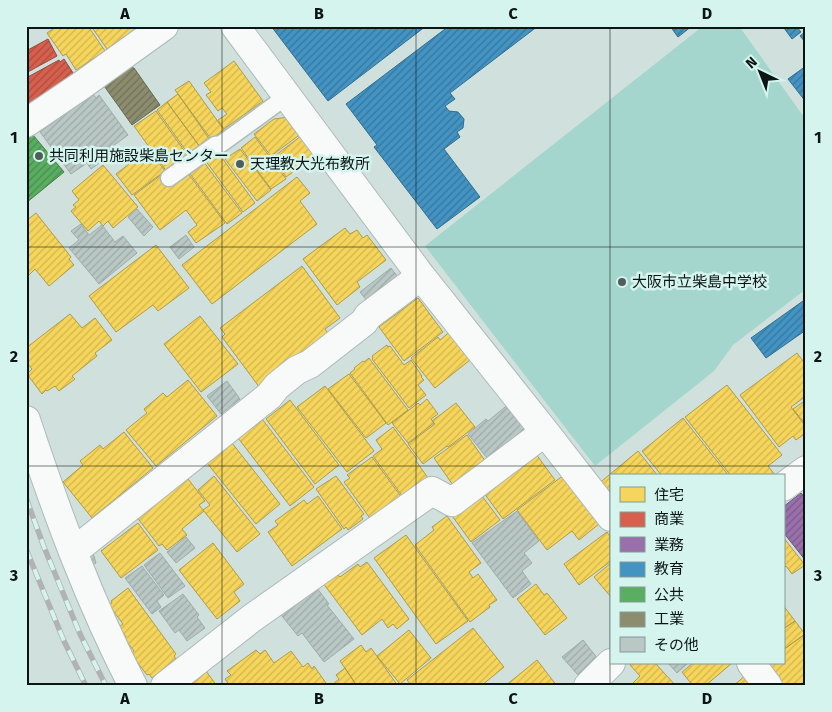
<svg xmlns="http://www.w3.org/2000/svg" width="832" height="712" font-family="'Fira Sans','Noto Sans JP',sans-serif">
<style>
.green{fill:#a4d6ce}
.homes{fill:url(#homes-hatch);stroke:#b09c46}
.shops{fill:url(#shops-hatch);stroke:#994a3c}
.offices{fill:url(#offices-hatch);stroke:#6e557e}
.schools{fill:url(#schools-hatch);stroke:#326e8e}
.public{fill:url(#public-hatch);stroke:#42804a}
.industry{fill:url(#industry-hatch);stroke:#656953}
.building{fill:url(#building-hatch);stroke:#9facaa}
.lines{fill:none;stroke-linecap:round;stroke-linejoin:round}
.service-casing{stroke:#adbab8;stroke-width:19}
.minor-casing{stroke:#adbab8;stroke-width:30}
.service{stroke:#f8fafa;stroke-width:16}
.minor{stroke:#f8fafa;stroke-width:28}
.rail-casing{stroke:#b0b3b2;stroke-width:5.5}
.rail{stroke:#d5f4ee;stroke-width:4;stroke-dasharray:11;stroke-linecap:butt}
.grid{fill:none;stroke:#0b1614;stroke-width:1;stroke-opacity:0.55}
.poi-dot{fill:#505d5a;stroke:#d5f4ee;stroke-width:2}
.labels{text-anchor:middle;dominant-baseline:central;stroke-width:5;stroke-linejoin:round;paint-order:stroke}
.poi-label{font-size:15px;fill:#0b1614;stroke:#d5f4ee;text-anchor:start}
.neatline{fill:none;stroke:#0b1614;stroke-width:2}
.grid-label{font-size:16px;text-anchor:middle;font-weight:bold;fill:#0b1614}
</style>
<defs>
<pattern id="homes-hatch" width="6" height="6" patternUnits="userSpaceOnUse" patternTransform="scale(1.25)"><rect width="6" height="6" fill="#f6d55c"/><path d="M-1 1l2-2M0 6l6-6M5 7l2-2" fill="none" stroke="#d2b64f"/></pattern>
<pattern id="shops-hatch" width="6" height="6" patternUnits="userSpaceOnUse" patternTransform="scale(1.25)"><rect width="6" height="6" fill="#d6604d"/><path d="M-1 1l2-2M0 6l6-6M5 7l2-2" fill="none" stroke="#ac4e3f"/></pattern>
<pattern id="offices-hatch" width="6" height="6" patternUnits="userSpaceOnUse" patternTransform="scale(1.25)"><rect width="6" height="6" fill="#9970ab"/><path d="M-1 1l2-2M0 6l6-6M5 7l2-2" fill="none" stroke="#7b5b8a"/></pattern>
<pattern id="schools-hatch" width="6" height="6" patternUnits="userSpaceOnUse" patternTransform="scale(1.25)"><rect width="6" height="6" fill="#4393c3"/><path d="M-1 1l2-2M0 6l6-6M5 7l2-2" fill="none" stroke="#36779d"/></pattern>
<pattern id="public-hatch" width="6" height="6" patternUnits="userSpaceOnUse" patternTransform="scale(1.25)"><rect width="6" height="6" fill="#5aae61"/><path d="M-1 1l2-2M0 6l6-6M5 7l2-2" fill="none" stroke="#498d4f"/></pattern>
<pattern id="industry-hatch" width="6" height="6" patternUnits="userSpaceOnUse" patternTransform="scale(1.25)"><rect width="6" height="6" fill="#8c8c6e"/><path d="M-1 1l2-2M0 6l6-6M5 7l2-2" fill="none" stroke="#717159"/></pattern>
<pattern id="building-hatch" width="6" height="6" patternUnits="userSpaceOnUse" patternTransform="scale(1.25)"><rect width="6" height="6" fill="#b9c7c5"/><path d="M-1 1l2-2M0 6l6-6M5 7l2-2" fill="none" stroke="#9eaaa8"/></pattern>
</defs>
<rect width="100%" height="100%" fill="#cfe0dd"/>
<path class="green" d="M 703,26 L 739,26 L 806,120 L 806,289 L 733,345 L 714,371 L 595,466 L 425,246 Z"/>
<path class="homes" d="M 57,26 L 88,26 L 105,51 L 76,70 L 66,54 L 63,56 L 47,33 Z
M 91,26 L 140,26 L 107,49 Z
M 234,61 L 263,101 L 224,129 L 218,120 L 227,114 L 222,108 L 218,111 L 206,95 L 211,92 L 204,83 Z
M 189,81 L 224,130 L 211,139 L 175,90 Z
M 178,94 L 210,140 L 200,147 L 167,102 Z
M 167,102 L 200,147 L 189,155 L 157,110 Z
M 156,111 L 188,156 L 167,172 L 134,126 Z
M 289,117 L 302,133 L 271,156 L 254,134 L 274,119 Z
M 305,133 L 319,153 L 286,177 L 272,158 Z
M 255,137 L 286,179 L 271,189 L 241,148 Z
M 149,149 L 165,171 L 132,195 L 116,174 Z
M 240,149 L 271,190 L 257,201 L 225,159 Z
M 217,151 L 255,203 L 243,212 L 205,160 Z
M 203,161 L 242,213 L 227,224 L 188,171 Z
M 103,165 L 138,207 L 113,228 L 108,221 L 103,226 L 99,221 L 88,231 L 71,211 L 76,207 L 73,205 L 79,200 L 72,191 Z
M 187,172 L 225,223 L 196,243 L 188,232 L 197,225 L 186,210 L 160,230 L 134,195 L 161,175 L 169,185 Z
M 297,177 L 310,193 L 300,201 L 317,224 L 212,304 L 182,265 Z
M 36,213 L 71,257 L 69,259 L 74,265 L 49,286 L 35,269 L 26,278 L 26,221 Z
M 345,228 L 350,234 L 357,230 L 363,238 L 367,235 L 386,260 L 357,282 L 360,287 L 337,305 L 303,259 Z
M 156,245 L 189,288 L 158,311 L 153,305 L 116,332 L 89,296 Z
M 302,266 L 340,318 L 325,329 L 330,336 L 260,388 L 222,337 L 225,334 L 220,328 Z
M 418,298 L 443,332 L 404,361 L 379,327 Z
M 70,314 L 82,328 L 95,318 L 112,340 L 95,353 L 97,356 L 72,376 L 75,379 L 59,391 L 55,386 L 47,391 L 46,390 L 42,394 L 27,374 L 32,369 L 26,362 L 26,348 Z
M 200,316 L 238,364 L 201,392 L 164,344 Z
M 453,329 L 475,356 L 435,388 L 411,358 L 438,337 L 440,340 Z
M 387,345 L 388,347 L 390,346 L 404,365 L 411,360 L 422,376 L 421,377 L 424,380 L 418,385 L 426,395 L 409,408 L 372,359 L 373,358 L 372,356 Z
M 797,353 L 806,365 L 806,396 L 791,407 L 806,427 L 804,428 L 806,433 L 796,440 L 793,436 L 779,447 L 740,395 Z
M 369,358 L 408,410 L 388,425 L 350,373 L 355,369 L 354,368 L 363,361 L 364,362 Z
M 349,374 L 386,423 L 366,438 L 328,389 Z
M 188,380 L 217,416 L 156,466 L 126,430 L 147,413 L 144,409 L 163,393 L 167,397 Z
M 727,385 L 782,455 L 768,466 L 775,475 L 774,476 L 731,476 L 685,417 Z
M 325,386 L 374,451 L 347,472 L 297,407 Z
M 427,399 L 438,414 L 431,419 L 434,423 L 408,443 L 392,423 L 418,403 L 420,405 Z
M 290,400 L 339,465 L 315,484 L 266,419 Z
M 806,400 L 806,425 L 793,409 Z
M 456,403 L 475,427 L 448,447 L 447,446 L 423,464 L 408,444 L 435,424 L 432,421 Z
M 259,415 L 314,487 L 290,506 L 235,434 Z
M 683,418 L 729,476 L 662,476 L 642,451 Z
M 393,427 L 417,459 L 416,461 L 428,478 L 403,497 L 373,456 L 382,449 L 376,440 Z
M 124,432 L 153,468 L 92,518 L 63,482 L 83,465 L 80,461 L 100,445 L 103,449 Z
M 467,435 L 488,465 L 455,488 L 434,458 Z
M 232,443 L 280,504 L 256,524 L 207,463 Z
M 533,450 L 555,480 L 503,519 L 481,489 Z
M 638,451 L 658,476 L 611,476 L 611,502 L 597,485 Z
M 372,457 L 405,502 L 374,524 L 344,482 L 350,478 L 347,475 Z
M 185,475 L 205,501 L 199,505 L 204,511 L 182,529 L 187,535 L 167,550 L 162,544 L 159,546 L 136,516 Z
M 564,475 L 599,524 L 579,540 L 572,531 L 547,550 L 517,510 Z
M 214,476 L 260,534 L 237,552 L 203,510 L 210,505 L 198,490 Z
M 336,476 L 364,514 L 361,516 L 363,519 L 348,530 L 346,527 L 344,529 L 316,489 Z
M 479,492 L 500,520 L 471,542 L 450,513 Z
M 318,496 L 342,529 L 292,566 L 268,532 L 278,525 L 275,521 L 304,500 L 307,504 Z
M 447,516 L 481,563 L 469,572 L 473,578 L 478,574 L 497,600 L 489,605 L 490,607 L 470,622 L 415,545 L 434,530 L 432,527 Z
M 138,523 L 158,550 L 121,578 L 101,551 Z
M 607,532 L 611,538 L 611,561 L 579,585 L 564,564 Z
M 406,535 L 468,621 L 436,644 L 374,558 Z
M 783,537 L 805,565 L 792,574 L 786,566 L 783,569 Z
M 213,543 L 244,584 L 234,592 L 240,601 L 217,619 L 179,570 Z
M 367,562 L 409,619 L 397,629 L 393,624 L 388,628 L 382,619 L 362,635 L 320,579 L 333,569 L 340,577 L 358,564 L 360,567 Z
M 611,563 L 611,597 L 594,577 Z
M 536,584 L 544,595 L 547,593 L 567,618 L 545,635 L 517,599 Z
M 128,588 L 176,654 L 174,656 L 176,659 L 152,678 L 149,674 L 147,675 L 131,654 L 134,651 L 124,638 L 126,637 L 119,627 L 123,624 L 109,605 L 112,603 L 111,601 Z
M 783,605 L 795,621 L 783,629 Z
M 795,621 L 805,634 L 783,650 L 783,629 Z
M 473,628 L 504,667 L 481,686 L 412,686 L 407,680 Z
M 409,630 L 431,658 L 400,684 L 377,656 Z
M 805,634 L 806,635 L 806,682 L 801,686 L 780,686 L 766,663 L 783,663 L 783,650 Z
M 361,645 L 366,652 L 371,648 L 398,686 L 357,686 L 340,661 Z
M 256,650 L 260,654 L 265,650 L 274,663 L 291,651 L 303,667 L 308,663 L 312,669 L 314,666 L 328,686 L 230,686 L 225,679 L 231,675 L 227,671 Z
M 537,660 L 557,686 L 505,686 Z
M 631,663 L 655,663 L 676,686 L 632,686 L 631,685 L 640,676 L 630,665 Z
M 693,663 L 732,663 L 705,686 L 693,686 L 682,672 Z
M 203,667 L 217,686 L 184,686 Z
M 345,668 L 357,686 L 334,686 L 333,684 L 339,679 L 336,675 Z
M 746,675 L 755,686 L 733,686 Z"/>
<path class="shops" d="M 48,39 L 57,56 L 26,73 L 26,51 Z
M 64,59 L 75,76 L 26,110 L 26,78 L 59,60 L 60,62 Z"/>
<path class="offices" d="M 801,493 L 806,499 L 806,561 L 783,532 L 783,507 Z"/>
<path class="schools" d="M 271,26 L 426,26 L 328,101 Z
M 449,26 L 538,26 L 450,93 L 455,99 L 445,106 L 449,111 L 458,112 L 464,119 L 463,128 L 457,132 L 460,137 L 444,149 L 480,197 L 437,229 L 374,147 L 377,145 L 346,104 Z
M 670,26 L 692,26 L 678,37 Z
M 786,26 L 796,26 L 801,32 L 792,39 L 784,28 Z
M 806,31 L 806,43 L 800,36 Z
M 806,66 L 806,102 L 788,79 Z
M 803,301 L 806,305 L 806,330 L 766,358 L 751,338 Z"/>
<path class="public" d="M 33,135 L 64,172 L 26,203 L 26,141 Z"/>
<path class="industry" d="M 125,67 L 134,68 L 160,105 L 132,125 L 102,83 Z"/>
<path class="building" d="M 93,94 L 96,98 L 99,95 L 128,135 L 109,149 L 112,154 L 91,169 L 87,163 L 71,174 L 40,132 L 58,119 L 55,115 L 72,103 L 75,107 Z
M 137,209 L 153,227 L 144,236 L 128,217 Z
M 81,224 L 89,235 L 102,225 L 115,242 L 123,236 L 137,253 L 99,284 L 69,248 L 79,240 L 71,231 Z
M 186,235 L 194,247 L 179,259 L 170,247 Z
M 391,268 L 398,277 L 367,301 L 360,292 Z
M 227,381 L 240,399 L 221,414 L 207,396 Z
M 510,403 L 529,427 L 491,463 L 468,434 L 486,419 L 488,421 Z
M 517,511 L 539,541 L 524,553 L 532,563 L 522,571 L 531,584 L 513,598 L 472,543 Z
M 186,537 L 195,548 L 176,563 L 167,552 Z
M 93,553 L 96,563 L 89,566 L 86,556 Z
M 160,553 L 185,586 L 168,598 L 144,565 Z
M 142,566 L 164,595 L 157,601 L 161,607 L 152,614 L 125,578 Z
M 314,584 L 329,604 L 327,605 L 354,639 L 324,662 L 302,633 L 298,636 L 278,611 Z
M 183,594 L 199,615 L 197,617 L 205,628 L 187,641 L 179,630 L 175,633 L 159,611 Z
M 583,640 L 598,659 L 578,675 L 562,657 Z
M 668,663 L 688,663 L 677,673 Z"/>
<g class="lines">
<defs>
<path id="service" d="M 169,178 L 215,145 L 221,144 L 287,96"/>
<path id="minor" d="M 235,26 L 421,276 L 545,432 L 611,517
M 26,123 L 82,85 L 164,26
M 26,420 C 56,511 89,601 133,686
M 783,487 L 806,470
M 73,552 L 269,396 L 277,386 L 297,370 L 310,364 L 364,322 L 368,316 L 421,276
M 751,663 L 768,686
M 165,686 L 252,618 L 432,491 L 452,502 L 545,432
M 588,686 L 611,663"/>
</defs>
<use href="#service" class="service-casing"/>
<use href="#minor" class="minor-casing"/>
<use href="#service" class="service"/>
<use href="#minor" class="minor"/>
<defs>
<path id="rail" d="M 26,498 L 44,547 L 80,634 L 106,686
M 26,549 L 64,641 L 86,686"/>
</defs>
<use href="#rail" class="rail-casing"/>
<use href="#rail" class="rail"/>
</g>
<path class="grid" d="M 222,26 L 222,686M 416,26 L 416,686M 610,26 L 610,686M 26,247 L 806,247M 26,466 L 806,466"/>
<g class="poi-dot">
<circle cx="39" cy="156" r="5"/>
<circle cx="240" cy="164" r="5"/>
<circle cx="622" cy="282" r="5"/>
</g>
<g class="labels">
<g class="poi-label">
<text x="49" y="156">共同利用施設柴島センター</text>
<text x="250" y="164">天理教大光布教所</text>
<text x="632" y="282">大阪市立柴島中学校</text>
</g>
</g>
<rect width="832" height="712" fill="none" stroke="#d5f4ee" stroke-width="55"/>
<rect x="610" y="474" width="175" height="190" fill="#d5f4ee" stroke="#849b97"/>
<rect x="620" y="487" width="25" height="15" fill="#f6d55c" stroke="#849b97"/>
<text x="654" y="500" font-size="15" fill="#0b1614">住宅</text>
<rect x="620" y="512" width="25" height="15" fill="#d6604d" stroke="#849b97"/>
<text x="654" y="524" font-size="15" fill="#0b1614">商業</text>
<rect x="620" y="537" width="25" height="15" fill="#9970ab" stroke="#849b97"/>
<text x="654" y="550" font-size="15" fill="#0b1614">業務</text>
<rect x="620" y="562" width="25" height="15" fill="#4393c3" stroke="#849b97"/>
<text x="654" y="574" font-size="15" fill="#0b1614">教育</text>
<rect x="620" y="587" width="25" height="15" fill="#5aae61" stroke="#849b97"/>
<text x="654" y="600" font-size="15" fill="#0b1614">公共</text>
<rect x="620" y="612" width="25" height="15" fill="#8c8c6e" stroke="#849b97"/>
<text x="654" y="624" font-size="15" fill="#0b1614">工業</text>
<rect x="620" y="637" width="25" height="15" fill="#b9c7c5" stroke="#849b97"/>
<text x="654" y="650" font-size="15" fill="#0b1614">その他</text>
<g transform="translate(760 72) rotate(317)" stroke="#d5f4ee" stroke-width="4" paint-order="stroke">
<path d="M0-4L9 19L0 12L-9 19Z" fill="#0b1614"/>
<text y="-8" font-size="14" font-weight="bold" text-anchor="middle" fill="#0b1614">N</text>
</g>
<rect x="28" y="28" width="776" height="656" class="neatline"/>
<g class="grid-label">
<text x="125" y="19">A</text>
<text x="319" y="19">B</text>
<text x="513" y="19">C</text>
<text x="707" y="19">D</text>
<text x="14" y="143">1</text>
<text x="818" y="143">1</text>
<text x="14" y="362">2</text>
<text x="818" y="362">2</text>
<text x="14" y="581">3</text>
<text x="818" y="581">3</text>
<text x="125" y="704">A</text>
<text x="319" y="704">B</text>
<text x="513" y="704">C</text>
<text x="707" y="704">D</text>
</g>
</svg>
